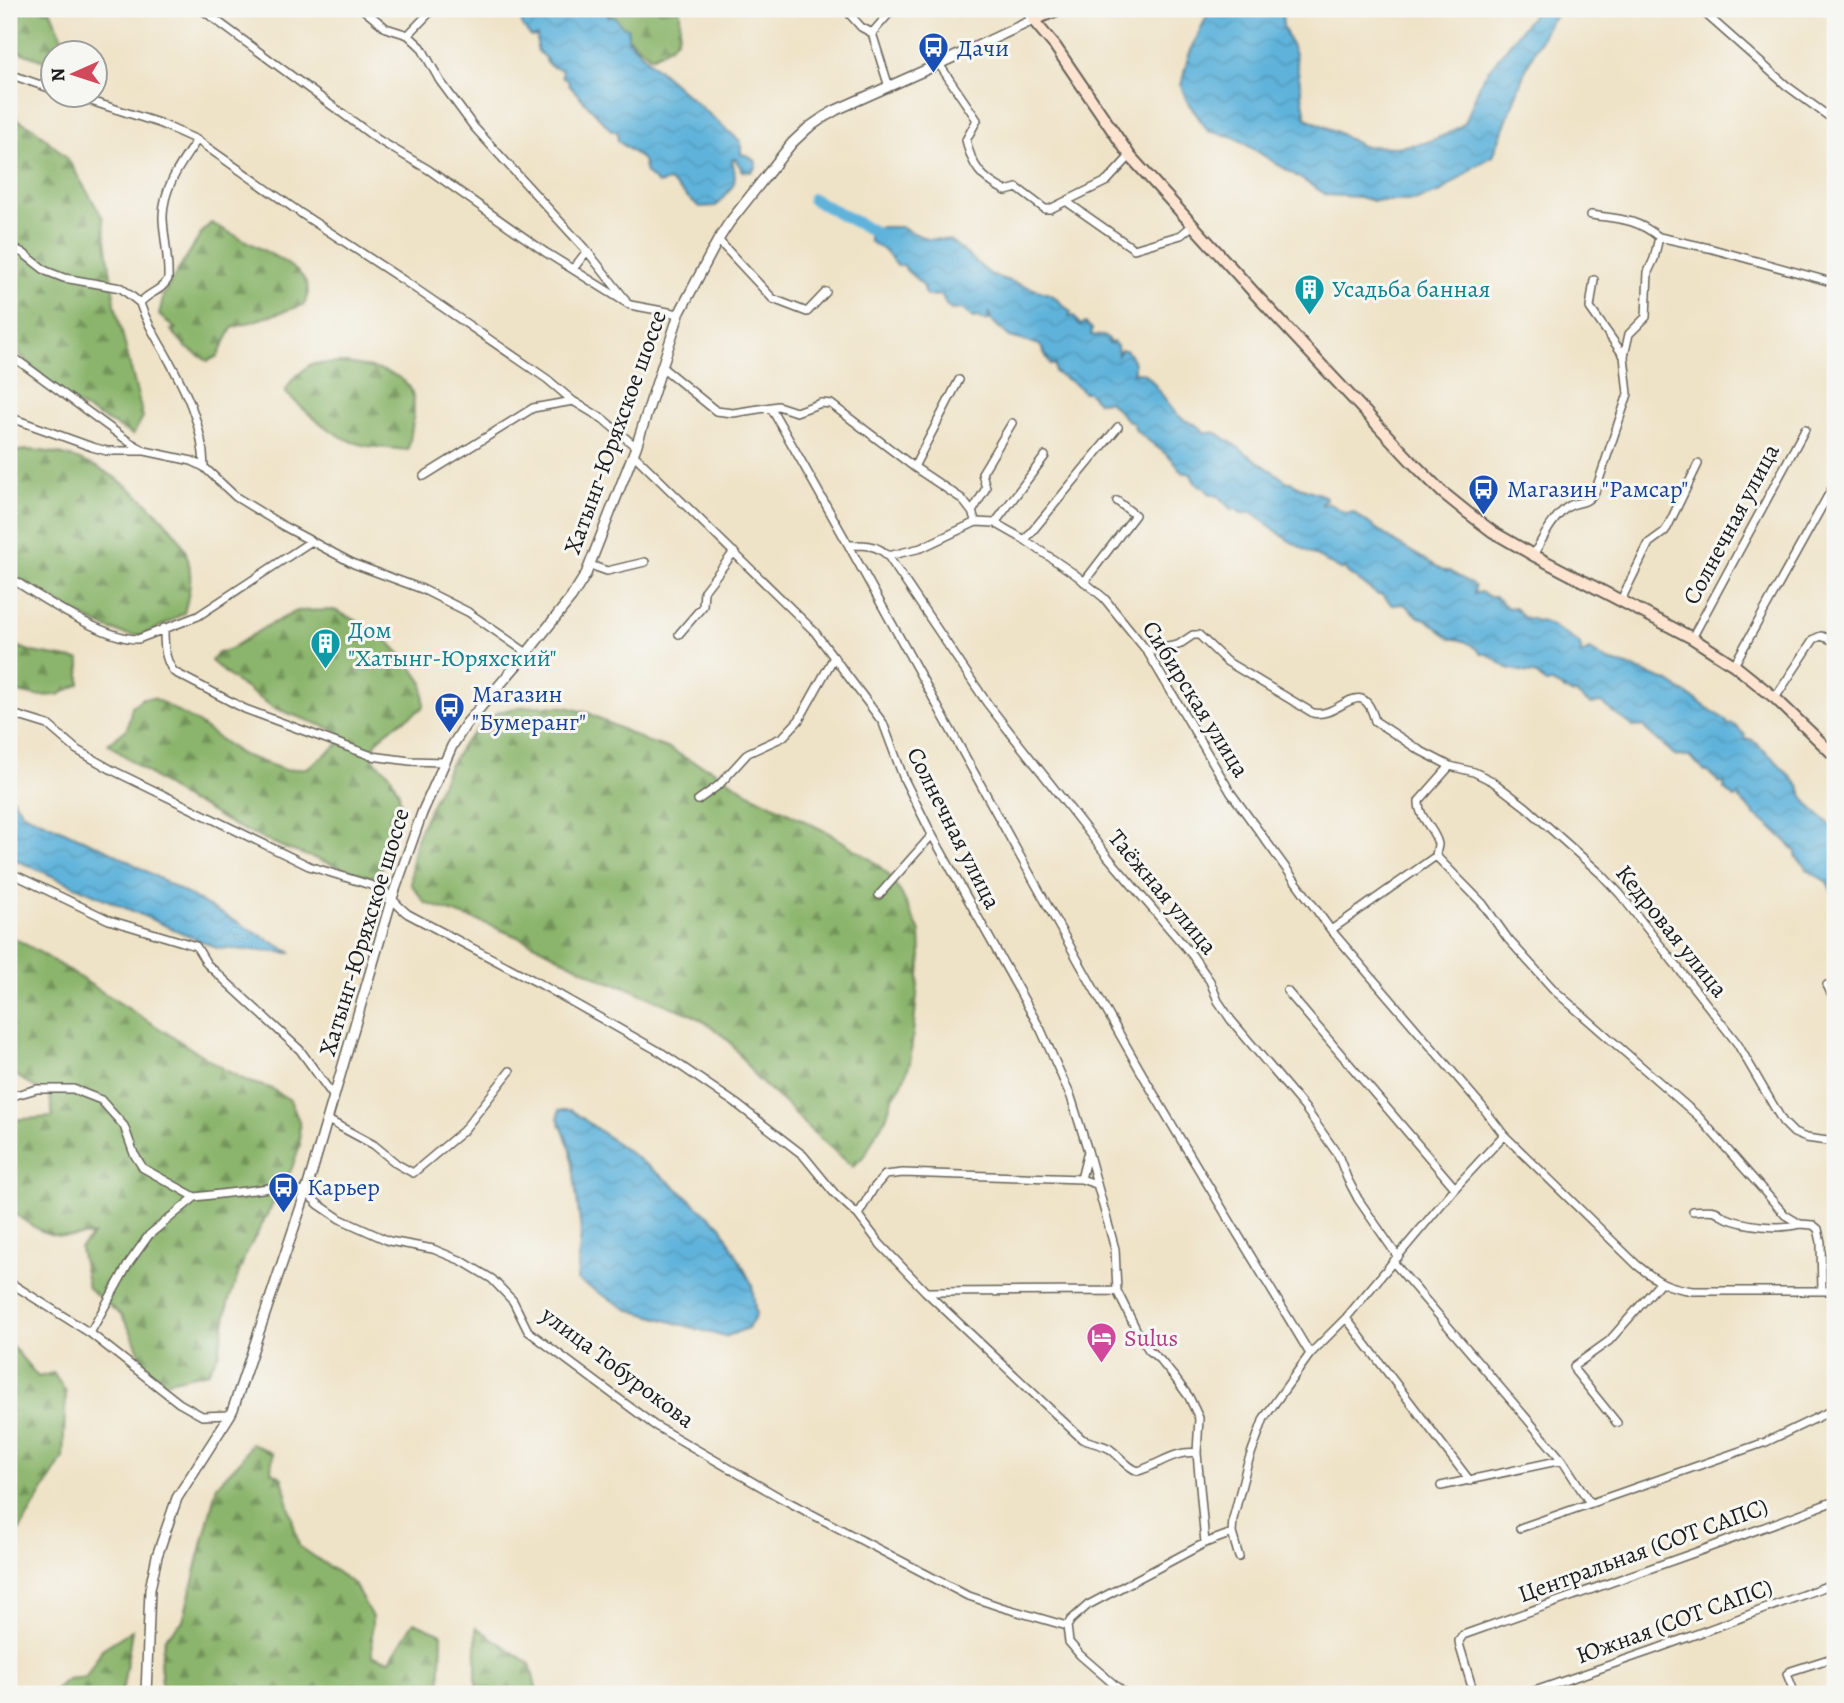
<svg xmlns="http://www.w3.org/2000/svg" width="1844" height="1703" font-family="Alegreya,serif">
<style>
.forest{fill:url(#forest-firs);stroke:#546844;stroke-width:2}
.water{fill:url(#water-waves);stroke:#3e687c;stroke-width:2}
.lines{fill:none;stroke-linecap:round;stroke-linejoin:round}
.river{stroke:#5fb3db;stroke-width:12}
.minor-casing{stroke:#666258;stroke-width:10}
.tertiary-casing{stroke:#666258;stroke-width:12}
.secondary-casing{stroke:#666258;stroke-width:14}
.minor{stroke:#fff;stroke-width:7}
.tertiary{stroke:#fff;stroke-width:9}
.secondary{stroke:#fde4d1;stroke-width:10}
.labels{text-anchor:middle;dominant-baseline:central;stroke-width:6;stroke-linejoin:round;paint-order:stroke}
.transit-label{font-size:24px;fill:#164399;stroke:#f6f6f2;text-anchor:start}
.culture-label{font-size:24px;fill:#0d838f;stroke:#f6f6f2;text-anchor:start}
.street-label{font-size:24px;fill:#1c1c1c;stroke:#f6f6f2}
.hotel-label{font-size:24px;fill:#b23c85;stroke:#f6f6f2;text-anchor:start}
</style>
<defs>
<pattern id="forest-firs" width="22" height="20" patternUnits="userSpaceOnUse" patternTransform="scale(1.75)"><rect width="22" height="20" fill="#8bb56c"/><path d="M5 1l3.5 6h-7zM16 11l3.5 6h-7z" fill="#719258"/></pattern>
<pattern id="water-waves" width="16" height="10" patternUnits="userSpaceOnUse" patternTransform="scale(1.75)"><rect width="16" height="10" fill="#5fb3db"/><path d="M0 5q4-4 8 0t8 0" fill="none" stroke="#5299bb"/></pattern>
</defs>
<rect width="100%" height="100%" fill="#f6f6f2"/>
<filter id="ink" filterUnits="userSpaceOnUse"><feTurbulence type="fractalNoise" baseFrequency=".0143" numOctaves="2"/><feDisplacementMap in="SourceGraphic" scale="14" xChannelSelector="R" yChannelSelector="G"/><feConvolveMatrix kernelMatrix="1 2 1 2 8 2 1 2 1" color-interpolation-filters="sRGB"/></filter>
<filter id="wash" filterUnits="userSpaceOnUse"><feTurbulence type="fractalNoise" baseFrequency=".00686" numOctaves="4" result="noise"/><feDisplacementMap in="SourceGraphic" scale="28" xChannelSelector="R" yChannelSelector="G"/><feGaussianBlur stdDeviation="1.57" result="paint"/><feColorMatrix in="noise" values="0 0 0 0 0 0 0 0 0 0 0 0 0 0 0 0 0 1.4 0 .05"/><feComposite in="paint" operator="in"/></filter>
<g filter="url(#wash)">
<rect width="100%" height="100%" fill="#efe3c7"/>
<path class="forest" d="M 9,9 L 50,9 L 68,52 L 52,52 L 52,64 L 9,48 Z
M 595,9 L 680,9 C 681,41 679,43 651,57 Z
M 9,115 L 34,128 L 67,158 L 103,218 L 115,304 L 143,417 L 133,435 L 72,402 L 40,374 L 9,344 Z
M 211,223 C 231,234 295,263 304,279 C 310,288 308,296 304,305 L 232,328 L 218,356 L 208,361 L 187,348 L 171,330 L 176,329 L 159,315 L 164,293 L 203,231 Z
M 346,363 C 365,366 402,371 411,390 C 417,403 411,436 408,450 C 393,448 377,448 363,445 C 333,438 307,413 285,392 L 292,380 L 311,364 Z
M 27,450 C 82,452 122,476 159,515 C 172,529 183,540 188,559 C 193,577 189,595 184,613 C 173,619 152,633 141,635 C 113,641 35,588 9,573 L 9,452 Z
M 334,610 L 355,620 L 386,639 L 409,663 L 423,683 L 424,706 C 411,719 379,730 374,748 C 373,751 374,756 374,760 L 389,773 L 399,793 L 400,805 L 387,844 L 380,874 L 370,877 L 287,849 L 233,825 L 199,805 L 187,801 L 108,744 L 127,729 L 132,706 L 143,698 L 154,698 L 198,723 L 240,754 L 285,770 L 307,768 L 344,740 L 337,731 L 274,708 L 231,678 L 211,661 L 218,653 L 230,649 L 265,627 L 297,611 Z
M 9,643 L 32,652 L 80,660 L 80,684 L 58,695 L 36,696 L 9,690 Z
M 543,706 L 567,707 L 588,713 L 646,741 L 670,749 L 691,761 L 712,769 L 749,793 L 831,834 L 872,860 L 888,874 L 901,893 L 920,932 L 921,956 L 910,1063 L 902,1084 L 892,1099 L 886,1118 L 876,1133 L 866,1154 L 853,1167 L 806,1126 L 790,1108 L 757,1079 L 730,1042 L 714,1028 L 689,1013 L 669,1006 L 626,987 L 603,980 L 534,944 L 487,924 L 425,903 L 411,884 L 412,858 L 418,834 L 449,766 L 464,743 L 480,726 L 498,712 L 519,707 Z
M 9,935 L 41,953 L 225,1070 L 249,1082 L 270,1088 L 290,1100 L 299,1121 L 300,1145 L 292,1168 L 245,1256 L 228,1303 L 219,1353 L 208,1372 L 164,1382 L 147,1372 L 132,1334 L 122,1316 L 88,1288 L 80,1248 L 93,1235 C 53,1240 40,1234 9,1209 L 9,1120 L 53,1117 L 50,1097 L 9,1071 Z
M 9,1347 L 13,1347 L 38,1377 L 53,1373 L 66,1392 L 63,1458 L 9,1548 L 9,1400 L 14,1394 L 9,1383 Z
M 251,1443 L 273,1454 L 271,1471 L 282,1478 L 299,1546 L 354,1584 L 372,1617 L 372,1656 L 390,1660 L 414,1622 L 442,1634 L 440,1694 L 163,1694 L 160,1662 L 165,1638 L 183,1621 L 217,1485 L 241,1460 Z
M 476,1627 L 530,1664 L 538,1694 L 505,1694 L 476,1685 Z
M 132,1630 L 122,1694 L 50,1694 L 67,1679 L 86,1677 L 102,1649 Z"/>
<path class="water" d="M 515,9 L 610,9 L 612,13 L 608,14 L 608,17 L 614,16 L 622,26 L 628,28 L 628,39 L 653,65 L 741,142 L 741,154 L 749,156 L 756,162 L 756,167 L 751,172 L 743,171 L 735,159 L 732,160 C 739,186 733,186 716,206 L 699,207 L 669,181 L 658,184 L 646,173 L 643,160 L 618,141 L 617,131 L 612,131 L 569,85 L 568,80 L 562,77 L 562,70 L 550,66 L 546,61 L 547,60 L 537,50 L 537,36 L 531,37 L 521,24 L 523,19 L 516,16 Z
M 1210,9 L 1282,9 L 1283,26 L 1295,54 L 1306,118 L 1337,132 L 1362,146 L 1396,147 L 1425,143 L 1445,135 L 1465,123 L 1482,79 L 1537,9 L 1565,9 L 1550,21 L 1527,66 L 1493,156 L 1474,167 L 1441,192 L 1414,201 L 1374,201 L 1359,197 L 1327,195 L 1234,137 L 1208,131 L 1187,101 L 1181,86 L 1188,57 Z
M 878,227 L 900,227 L 927,239 L 950,240 L 991,275 L 1052,295 L 1071,312 L 1069,317 L 1074,316 L 1080,325 L 1085,323 L 1092,329 L 1091,335 L 1103,336 L 1108,339 L 1109,343 L 1113,342 L 1117,346 L 1118,355 L 1121,350 L 1126,350 C 1132,356 1136,364 1133,373 C 1149,368 1156,389 1166,400 C 1170,405 1175,413 1180,417 C 1188,424 1199,423 1204,432 L 1217,433 L 1288,482 L 1292,482 L 1297,486 L 1325,496 L 1326,499 L 1322,502 L 1322,505 L 1329,503 L 1345,513 L 1353,512 L 1395,542 L 1445,571 L 1449,571 L 1472,584 L 1475,587 L 1474,594 L 1480,592 L 1490,597 L 1495,597 L 1508,608 L 1514,607 L 1523,617 L 1546,623 L 1578,642 L 1581,647 L 1581,654 L 1590,650 L 1608,661 L 1635,668 L 1637,670 L 1669,682 L 1727,721 L 1727,725 L 1733,724 L 1745,735 L 1745,739 L 1751,739 L 1775,760 L 1799,786 C 1803,804 1822,817 1835,829 L 1835,897 L 1827,882 L 1806,869 L 1806,866 L 1796,857 L 1796,851 L 1770,826 L 1754,815 L 1754,813 L 1739,799 L 1739,796 L 1734,798 L 1724,789 L 1724,783 L 1720,783 L 1708,772 L 1705,772 L 1691,757 L 1676,756 L 1645,729 L 1645,726 L 1633,727 L 1601,703 L 1590,704 L 1575,693 L 1573,694 L 1552,683 L 1546,683 L 1537,675 L 1508,668 L 1487,654 L 1482,654 C 1475,646 1463,638 1451,639 L 1426,619 L 1419,617 L 1404,604 L 1392,605 L 1382,595 L 1378,595 L 1347,572 L 1345,568 L 1341,570 L 1288,540 L 1253,513 L 1241,513 L 1236,509 L 1232,509 L 1218,496 L 1209,493 L 1204,487 L 1200,487 L 1194,481 L 1191,474 L 1182,472 L 1171,458 L 1136,431 L 1133,422 L 1127,420 L 1109,401 L 1098,402 L 1088,392 L 1083,392 C 1075,381 1065,380 1055,372 L 1055,364 L 1051,365 L 1040,345 L 1010,337 L 991,320 L 990,313 L 988,313 L 989,320 L 984,321 L 978,317 L 973,318 L 962,309 L 951,310 L 946,305 L 942,295 L 927,296 L 924,292 L 923,285 L 906,270 L 904,265 L 898,266 L 884,250 L 869,241 L 869,237 Z
M 9,794 L 23,813 L 110,851 L 292,953 L 217,948 L 9,857 Z
M 559,1110 L 571,1110 L 667,1180 L 721,1226 L 752,1284 L 756,1316 L 748,1328 L 725,1337 L 627,1309 L 577,1280 L 581,1232 L 571,1150 L 558,1118 Z"/>
<g class="lines">
<path class="river" d="M 813,199 L 889,240"/>
</g>
</g>
<g filter="url(#ink)">
<g class="lines">
<defs>
<path id="minor" d="M 201,9 L 377,139 L 429,170 L 545,252 L 630,305 L 679,314
M 845,9 L 861,27 L 872,33 L 889,87
M 1023,9 L 1033,20
M 1700,9 L 1787,86 L 1835,121
M 365,11 L 386,28 L 408,35 L 421,47 L 440,81 L 474,127 L 587,251 L 625,299
M 872,33 L 893,9
M 408,35 L 432,10
M 939,64 L 977,120 L 966,140 C 972,167 982,179 1006,191 L 1017,188 L 1045,209 L 1050,209 L 1107,181 L 1130,156
M 9,74 L 52,89
M 69,94 L 159,123 L 197,140 L 302,214 L 403,280 L 547,379 L 573,401
M 197,140 C 181,163 162,189 163,219 C 164,239 169,259 168,279 C 162,291 149,292 140,303 C 145,320 156,337 165,353 C 185,389 203,424 204,467
M 1067,202 L 1134,249 L 1181,235 L 1193,225
M 1659,237 L 1709,248 L 1835,283
M 718,240 L 773,299 L 807,312 L 826,292
M 9,246 L 23,253 L 46,271 L 64,278 L 121,288 L 140,303
M 573,269 L 587,251
M 1594,280 L 1590,308 L 1624,356
M 9,354 L 128,441 L 145,451
M 663,368 L 716,411 L 733,413 L 778,406 L 796,412 L 821,403 L 831,404 L 914,467 L 962,499 L 972,512 L 976,522 L 995,523 L 1025,540 L 1076,575 L 1104,598 L 1147,651 L 1231,793 L 1331,930 L 1481,1105 L 1504,1135 L 1637,1265 C 1658,1282 1666,1287 1693,1291 L 1835,1291
M 771,408 C 898,629 1017,856 1144,1077 C 1198,1170 1255,1262 1310,1354
M 9,417 L 92,447 L 107,451 L 145,451 L 192,461 L 204,467 L 236,497 L 285,527 L 354,564 L 422,589 L 468,612 L 527,653
M 633,454 L 814,631 L 883,723 L 904,779 L 932,835 L 1041,1030 L 1071,1097 L 1088,1151 L 1115,1249 L 1117,1291 L 1140,1337 L 1149,1350 L 1160,1360 L 1175,1378 L 1189,1397 L 1199,1418 L 1197,1453 L 1205,1543
M 914,467 L 959,380
M 424,476 L 533,408 L 573,401 L 603,419 L 636,447
M 972,512 L 986,488 L 982,473 L 1012,423
M 995,523 L 1045,456
M 1025,540 L 1118,427
M 850,545 C 864,545 877,544 888,556 L 987,703 L 1108,857 L 1192,955 L 1210,981 L 1218,1001 L 1231,1020 L 1305,1108 L 1338,1155 L 1347,1178 L 1358,1199 L 1398,1257
M 1533,555 C 1543,539 1551,520 1566,508 C 1578,499 1583,508 1595,492 L 1628,394 L 1624,356 L 1629,334 L 1646,317 L 1648,272 L 1654,259 L 1659,237 C 1635,218 1619,219 1591,215
M 888,556 L 921,548 L 976,522
M 590,565 L 607,571 L 645,562
M 9,577 C 38,596 105,640 138,639 L 198,616 L 310,542
M 1084,582 L 1135,515 L 1117,501
M 1621,600 L 1649,543 L 1664,532 L 1667,528 L 1698,464
M 164,628 C 164,644 164,659 174,672 L 245,709 L 372,756 L 410,761 L 444,762
M 679,634 L 703,606 L 704,591 L 734,552
M 1692,638 L 1805,429
M 1147,651 L 1178,645 L 1193,635 L 1199,635 L 1226,661 L 1313,713 C 1340,719 1362,672 1375,721 L 1419,750 L 1450,766 L 1474,772 L 1492,781 L 1526,807 L 1601,874 L 1620,894 L 1737,1043 L 1783,1122 L 1794,1133 L 1806,1138 L 1835,1142
M 1734,665 L 1835,483
M 1775,698 L 1814,639 L 1821,636 L 1835,641
M 9,713 L 48,725 L 77,750 L 112,770 L 309,866 L 380,888 C 391,896 397,906 408,914 L 542,985 L 662,1053 L 738,1105 L 803,1155 L 835,1194 L 858,1215 L 880,1244 L 926,1292 L 1082,1439 C 1091,1443 1102,1444 1110,1449 C 1120,1456 1126,1467 1138,1471 C 1159,1465 1174,1450 1197,1453
M 1450,766 L 1419,801 C 1418,818 1435,829 1438,844 C 1438,848 1436,852 1436,856 L 1483,904 L 1508,939 L 1555,991 L 1698,1116 L 1785,1215 L 1800,1224 L 1813,1225 L 1818,1229 L 1821,1242 L 1822,1291
M 698,800 L 719,785 L 748,753 L 783,737 L 799,720 L 834,657
M 9,872 L 109,920 L 196,946 L 207,964 L 300,1050 L 334,1097
M 879,895 L 932,835
M 1331,930 L 1436,856
M 1827,985 L 1835,1001
M 1287,991 L 1455,1188
M 9,1092 L 16,1095 L 37,1089 L 73,1089 L 101,1100 L 124,1126 L 134,1154 L 143,1168 L 195,1197
M 328,1120 L 374,1145 L 397,1164 L 413,1173 L 463,1131 L 510,1071
M 1081,1179 L 1088,1151
M 1693,1211 C 1699,1211 1709,1209 1715,1211 C 1718,1212 1721,1215 1724,1217 C 1745,1226 1779,1230 1800,1224
M 858,1215 L 873,1189 L 885,1175 L 903,1173 L 1081,1179 L 1096,1184
M 1394,1263 L 1562,1460 L 1590,1503
M 9,1282 L 90,1333 L 179,1403 L 202,1416 L 230,1415
M 927,1292 L 1117,1291
M 1346,1318 L 1470,1481
M 90,1333 L 129,1263 L 149,1235 L 195,1197 L 270,1188 L 306,1192 L 318,1204 L 340,1219 L 389,1241 L 433,1249 L 462,1261 L 492,1279 L 513,1301 L 528,1331 L 654,1425 L 779,1497 L 966,1595 L 1001,1607 L 1067,1626
M 1617,1423 L 1575,1371 L 1574,1366 L 1609,1341 L 1660,1283
M 1441,1486 L 1562,1460
M 1520,1528 L 1766,1442 L 1835,1409
M 1239,1557 L 1232,1533 L 1233,1519 L 1247,1465 L 1264,1418 L 1310,1354 L 1346,1318 L 1455,1188 L 1504,1135
M 1125,1694 L 1080,1655 L 1069,1642 L 1067,1626 L 1071,1620 L 1088,1605 L 1205,1543 L 1232,1533
M 1474,1694 L 1460,1647 L 1459,1641 L 1463,1635 L 1705,1549 L 1835,1501
M 1526,1694 L 1656,1649 L 1835,1583
M 1795,1694 L 1787,1674 L 1791,1671 L 1835,1657"/>
<path id="tertiary" d="M 146,1694 L 150,1589 L 157,1556 L 177,1498 L 230,1415 L 233,1409 L 306,1192 L 392,898 L 422,813 L 452,746 L 466,724 L 527,653 L 571,598 L 586,574 L 636,447 L 679,314 L 718,240 L 729,223 L 792,143 L 808,128 L 824,117 L 836,110 L 939,64 L 1033,20"/>
<path id="secondary" d="M 1060,9 L 1033,20 L 1055,46 L 1130,156 L 1258,297 L 1411,461 L 1442,492 L 1468,513 L 1493,532 L 1533,555 L 1692,638 L 1734,665 L 1775,698 L 1835,756"/>
</defs>
<use href="#minor" class="minor-casing"/>
<use href="#tertiary" class="tertiary-casing"/>
<use href="#secondary" class="secondary-casing"/>
<use href="#minor" class="minor"/>
<use href="#tertiary" class="tertiary"/>
<use href="#secondary" class="secondary"/>
</g>
</g>
<defs>
<symbol id="bus-pin" viewBox="-11 -11 22 30"><path d="M0 17L-7.5 6A9.5 9.5 0 1 1 7.5 6Z" fill="#1a4fb4" stroke="#f6f6f2"/><path d="M-5-6H5V4H4V6H2V4H-2V6H-4V4H-5ZM-3.5-4V0h7V-4ZM-3.5 1.2v1.5H-2V1.2ZM2 1.2v1.5H3.5V1.2Z" fill="#fff"/></symbol>
<symbol id="building-pin" viewBox="-11 -11 22 30"><path d="M0 17L-7.5 6A9.5 9.5 0 1 1 7.5 6Z" fill="#0f9aa8" stroke="#f6f6f2"/><path d="M-4-6H4V6H1V3H-1V6H-4ZM-2.5-4.3h1.7v1.8h-1.7ZM.8-4.3h1.7v1.8H.8ZM-2.5-1h1.7V.8h-1.7ZM.8-1h1.7V.8H.8Z" fill="#fff"/></symbol>
<symbol id="hotel-pin" viewBox="-11 -11 22 30"><path d="M0 17L-7.5 6A9.5 9.5 0 1 1 7.5 6Z" fill="#d1479c" stroke="#f6f6f2"/><path d="M-6-4.5h1.5V1H6V5H4.5V3h-9V5H-6ZM-4 0a1.8 1.8 0 1 1 3.6 0ZM.5 0V-2.5h3Q6-2.5 6 0Z" fill="#fff"/></symbol>
</defs>
<g fill-rule="evenodd">
<use href="#bus-pin" x="916" y="30" width="35" height="47"/>
<use href="#building-pin" x="1292" y="272" width="35" height="47"/>
<use href="#bus-pin" x="1466" y="472" width="35" height="47"/>
<use href="#building-pin" x="308" y="626" width="35" height="47"/>
<use href="#bus-pin" x="432" y="690" width="35" height="47"/>
<use href="#bus-pin" x="266" y="1170" width="35" height="47"/>
<use href="#hotel-pin" x="1084" y="1320" width="35" height="47"/>
</g>
<g class="labels">
<g class="transit-label">
<text x="957" y="48">Дачи</text>
<text x="1507" y="489">Магазин "Рамсар"</text>
<text x="472" y="694">Магазин<tspan x="472" dy="28">"Бумеранг"</tspan></text>
<text x="307" y="1187">Карьер</text>
</g>
<g class="culture-label">
<text x="1332" y="289">Усадьба банная</text>
<text x="348" y="630">Дом<tspan x="348" dy="28">"Хатынг-Юряхский"</tspan></text>
</g>
<g class="street-label">
<text transform="translate(615 432) rotate(-70)">Хатынг-Юряхское шоссе</text>
<text transform="translate(1731 524) rotate(-62)">Солнечная улица</text>
<text transform="translate(1196 699) rotate(58)">Сибирская улица</text>
<text transform="translate(954 828) rotate(63)">Солнечная улица</text>
<text transform="translate(1163 892) rotate(50)">Таёжная улица</text>
<text transform="translate(1672 931) rotate(51)">Кедровая улица</text>
<text transform="translate(364 932) rotate(-73)">Хатынг-Юряхское шоссе</text>
<text transform="translate(618 1367) rotate(37)">улица Тобурокова</text>
<text transform="translate(1643 1550) rotate(-20)">Центральная (СОТ САПС)</text>
<text transform="translate(1674 1621) rotate(-20)">Южная (СОТ САПС)</text>
</g>
<g class="hotel-label">
<text x="1124" y="1338">Sulus</text>
</g>
</g>
<rect width="1844" height="1703" fill="none" stroke="#f6f6f2" stroke-width="35"/>
<g transform="translate(74 74) rotate(267)"><circle r="33" fill="#f6f6f2" stroke="#9f9f9c" stroke-width="2"/>
<path d="M0-5L12 26L0 18L-12 26Z" fill="#d1495b"/>
<text y="-10" font-size="19" font-weight="bold" text-anchor="middle" fill="#1c1c1c">N</text>
</g>
</svg>
